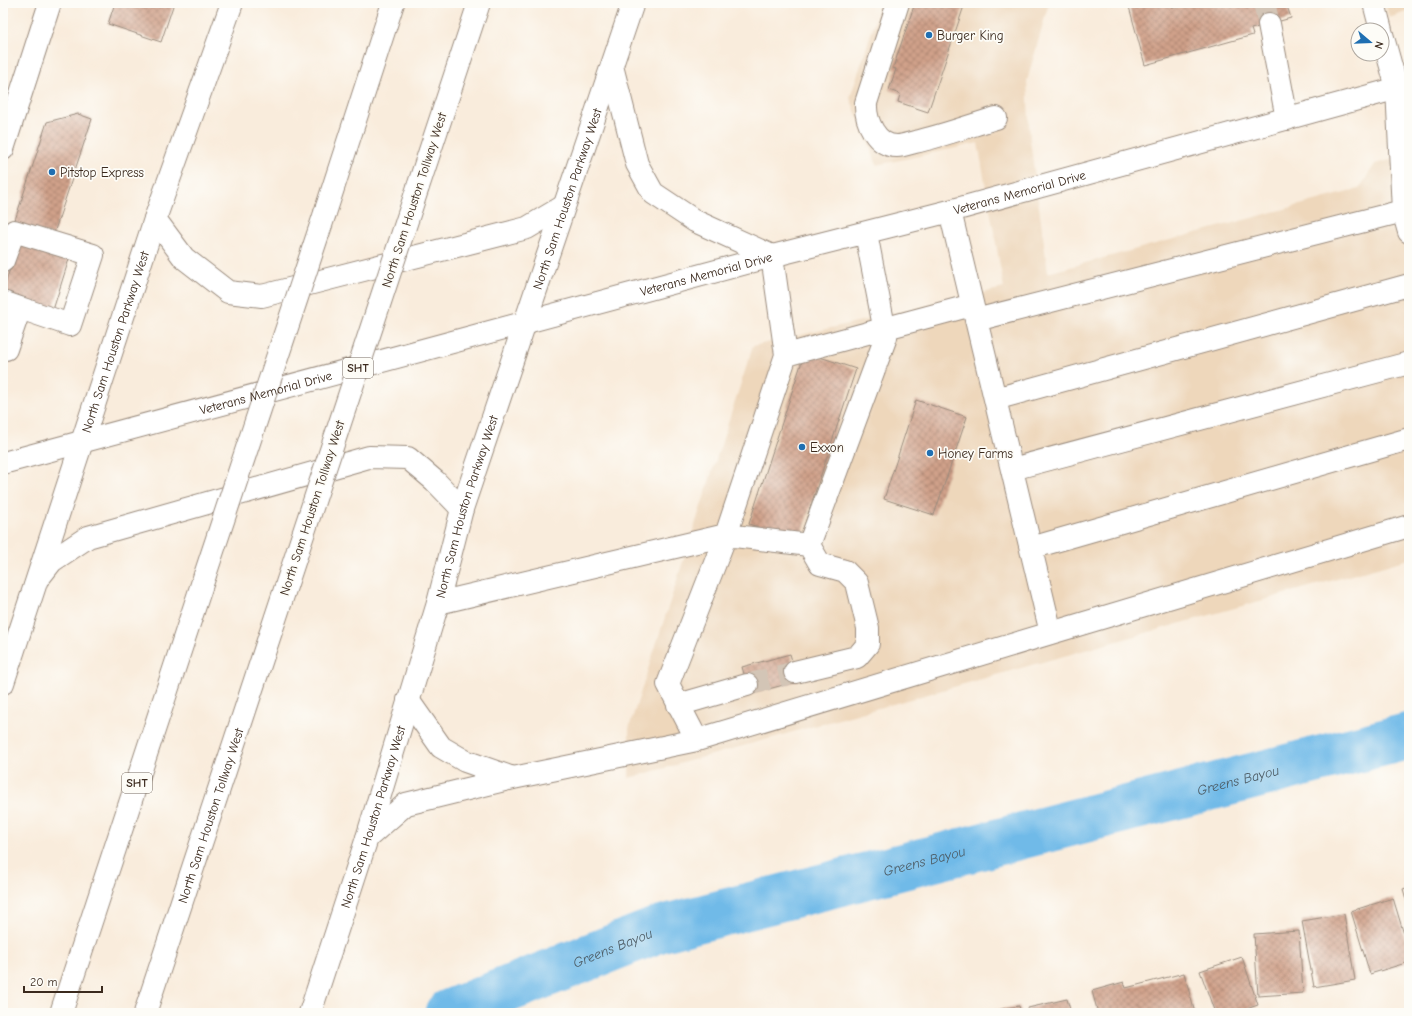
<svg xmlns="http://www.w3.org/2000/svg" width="1412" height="1016" font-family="'Comic Neue',sans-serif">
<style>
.built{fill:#eed7bb}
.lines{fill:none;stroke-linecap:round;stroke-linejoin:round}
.river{stroke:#6fbae8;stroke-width:47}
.building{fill:url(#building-cross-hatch)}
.minor-tunnel{stroke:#d3c5b6;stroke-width:22;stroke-dasharray:22 11;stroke-linecap:butt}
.minor-casing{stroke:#9a8b7d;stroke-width:24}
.major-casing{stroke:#9a8b7d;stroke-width:24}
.highway-casing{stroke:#9a8b7d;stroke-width:24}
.minor{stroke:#fff;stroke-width:22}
.major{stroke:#fff;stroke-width:22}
.highway{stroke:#fff;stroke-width:22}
.highway-bridge-casing{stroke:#9a8b7d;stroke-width:24;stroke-linecap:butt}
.highway-bridge{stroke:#fff;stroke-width:22}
.poi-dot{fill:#1f6fb2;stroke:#fdfcf7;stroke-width:1.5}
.labels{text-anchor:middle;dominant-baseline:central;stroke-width:3.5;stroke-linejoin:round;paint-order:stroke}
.shield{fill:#fdfcf7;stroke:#75695f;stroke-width:1}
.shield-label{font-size:12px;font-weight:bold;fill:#3b2a1e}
.poi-label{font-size:13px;fill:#3b2a1e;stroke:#fdfcf7;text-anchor:start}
.street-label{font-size:13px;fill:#3b2a1e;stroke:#fdfcf7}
.water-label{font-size:14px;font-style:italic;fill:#4d5c65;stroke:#fdfcf7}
</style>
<defs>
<pattern id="building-cross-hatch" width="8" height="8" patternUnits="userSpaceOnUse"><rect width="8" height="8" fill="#d0a18a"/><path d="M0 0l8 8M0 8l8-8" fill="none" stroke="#aa8370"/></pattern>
</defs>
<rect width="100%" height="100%" fill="#fdfcf7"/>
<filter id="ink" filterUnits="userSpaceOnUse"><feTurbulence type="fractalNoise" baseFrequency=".025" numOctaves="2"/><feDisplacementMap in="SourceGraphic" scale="8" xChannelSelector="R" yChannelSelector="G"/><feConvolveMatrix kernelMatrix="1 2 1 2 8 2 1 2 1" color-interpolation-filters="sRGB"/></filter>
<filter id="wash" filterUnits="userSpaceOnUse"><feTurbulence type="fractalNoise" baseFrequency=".012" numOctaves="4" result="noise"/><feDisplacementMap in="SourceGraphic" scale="16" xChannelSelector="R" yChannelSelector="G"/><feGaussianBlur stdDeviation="0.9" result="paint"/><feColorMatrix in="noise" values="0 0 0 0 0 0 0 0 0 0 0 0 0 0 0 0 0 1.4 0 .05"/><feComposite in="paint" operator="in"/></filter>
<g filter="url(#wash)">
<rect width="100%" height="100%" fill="#f9ecdc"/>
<path class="built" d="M 881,3 L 1049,3 L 1027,81 L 1030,140 L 1048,273 L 1359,189 L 1375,164 L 1409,155 L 1409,559 L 629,778 L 629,728 L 753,346 L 1004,288 L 978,143 L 877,165 L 850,98 Z
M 1385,3 L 1409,3 L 1409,11 L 1389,18 Z"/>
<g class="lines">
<path class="river" id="s1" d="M 448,1013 L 660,929 L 1409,736"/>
</g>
<g id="blocks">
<path class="building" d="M 115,3 L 174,3 L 161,42 L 108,24 Z
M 915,3 L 965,3 L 928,112 L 898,102 L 900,94 L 889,90 L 896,69 L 893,68 Z
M 1128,3 L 1172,3 L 1173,8 L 1193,3 L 1286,3 L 1291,18 L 1251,29 L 1253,35 L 1145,65 Z
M 78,114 L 92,119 L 53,236 L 14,223 L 47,122 Z
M 18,243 L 69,259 L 53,310 L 3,294 L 3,291 Z
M 805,352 L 856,369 L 799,541 L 749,524 Z
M 916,400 L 967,417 L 934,515 L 884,499 Z
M 790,654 L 798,681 L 750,694 L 742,667 Z
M 1409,887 L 1409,909 L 1403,889 Z
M 1393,898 L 1409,951 L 1409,962 L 1370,974 L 1351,911 Z
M 1344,914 L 1355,980 L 1314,987 L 1302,921 Z
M 1299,931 L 1303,993 L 1258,996 L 1254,934 Z
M 1242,957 L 1258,1005 L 1235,1013 L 1215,1013 L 1200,971 Z
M 1184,973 L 1195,1013 L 1098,1013 L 1092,991 L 1124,982 L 1126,988 Z
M 1067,999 L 1071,1013 L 1029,1013 L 1028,1008 Z
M 1019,1006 L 1021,1013 L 985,1013 L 985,1012 Z"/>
</g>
</g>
<g filter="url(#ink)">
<use href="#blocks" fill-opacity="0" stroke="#9a8b7d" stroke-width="1"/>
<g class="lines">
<path class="minor-tunnel" d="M 1264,3 L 1269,24
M 747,685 L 795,672"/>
<defs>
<path id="minor" d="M 898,3 L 866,103 C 865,121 876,146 897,146 C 903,146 910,143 915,142 C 942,136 969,126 996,118
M 1374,3 L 1381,30
M 1269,24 L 1287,119
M 1382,34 L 1397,88 L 1403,211 L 1409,232
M 3,149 L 50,3
M 3,261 L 14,231 L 93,255 L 70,325 L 20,308
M 3,302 L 20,308 L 6,349
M 976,320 L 1403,211
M 786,355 L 972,305
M 995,399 L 1409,285
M 1012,469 L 1409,363
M 1031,548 L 1409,439
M 438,603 L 726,535 L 786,355 L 772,256
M 1051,633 L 1409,526
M 795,672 L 857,657 L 868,644 L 868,628 L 857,583 L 845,571 L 820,564 L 809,545
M 408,700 L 441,747 L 465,761 L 513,778
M 678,705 L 747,685
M 697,740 L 668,684 L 726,535 L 809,545 L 886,337 L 866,233
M 367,838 L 406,804 L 513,778 L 697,740 L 1051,633 L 950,211"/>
<g id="major">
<path d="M 612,66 L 637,164 L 653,193 L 695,221 L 772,256"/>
<path d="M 155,219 L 184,258 L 228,292 L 262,296 L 527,228 L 564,206"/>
<path id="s2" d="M 3,463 L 772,256 L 950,211 L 1409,85"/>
<path d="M 41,575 L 52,561 L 88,537 L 369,457 L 408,458 L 435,481 L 462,509"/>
<path id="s3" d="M 3,683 L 155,219 L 232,3"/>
<path id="s4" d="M 310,1013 L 367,838 L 438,603 L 462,509 L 633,3"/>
</g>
<g id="highway">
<path d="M 418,187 L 479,3"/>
<path d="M 325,213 L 393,3"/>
<path d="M 61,1013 L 205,575"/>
<path id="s5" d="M 145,1013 L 298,550"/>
</g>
</defs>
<use href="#minor" class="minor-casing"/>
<use href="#major" class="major-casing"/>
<use href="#highway" class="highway-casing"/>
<use href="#minor" class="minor"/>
<use href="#major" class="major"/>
<use href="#highway" class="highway"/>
<defs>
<path id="highway-bridge" d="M 298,550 L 418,187
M 205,575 L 325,213"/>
</defs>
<use href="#highway-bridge" class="highway-bridge-casing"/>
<use href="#highway-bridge" class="highway-bridge"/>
</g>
</g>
<g class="poi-dot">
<circle cx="929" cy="35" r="4"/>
<circle cx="52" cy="172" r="4"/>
<circle cx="802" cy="447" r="4"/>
<circle cx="930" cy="453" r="4"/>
</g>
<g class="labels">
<g class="shield">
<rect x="343" y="358" width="30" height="20" rx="3"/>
<rect x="122" y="773" width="30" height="20" rx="3"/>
</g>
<g class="shield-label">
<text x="358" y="368">SHT</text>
<text x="137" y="783">SHT</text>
</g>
<g class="poi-label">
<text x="937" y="35">Burger King</text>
<text x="60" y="172">Pitstop Express</text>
<text x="810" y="447">Exxon</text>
<text x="938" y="453">Honey Farms</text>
</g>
<g class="street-label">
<text stroke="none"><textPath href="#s2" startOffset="1052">Veterans Memorial Drive</textPath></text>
<text stroke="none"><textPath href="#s4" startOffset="854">North Sam Houston Parkway West</textPath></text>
<text transform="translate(414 200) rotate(-72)">North Sam Houston Tollway West</text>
<text stroke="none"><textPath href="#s2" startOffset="728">Veterans Memorial Drive</textPath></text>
<text stroke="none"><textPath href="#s3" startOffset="359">North Sam Houston Parkway West</textPath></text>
<text stroke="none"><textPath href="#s2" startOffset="272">Veterans Memorial Drive</textPath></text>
<text stroke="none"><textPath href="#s4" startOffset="530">North Sam Houston Parkway West</textPath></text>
<text transform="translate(312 508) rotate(-72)">North Sam Houston Tollway West</text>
<text stroke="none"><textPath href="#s5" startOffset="208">North Sam Houston Tollway West</textPath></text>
<text stroke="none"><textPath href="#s4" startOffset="206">North Sam Houston Parkway West</textPath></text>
</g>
<g class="water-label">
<text stroke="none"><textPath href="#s1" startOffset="825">Greens Bayou</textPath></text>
<text stroke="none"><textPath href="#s1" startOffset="501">Greens Bayou</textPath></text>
<text stroke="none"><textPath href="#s1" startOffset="177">Greens Bayou</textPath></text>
</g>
</g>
<rect width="1412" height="1016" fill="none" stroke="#fdfcf7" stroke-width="16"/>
<g transform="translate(1370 42) rotate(109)"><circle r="19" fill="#fdfcf7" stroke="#afa8a0"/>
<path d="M0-3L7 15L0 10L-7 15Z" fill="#1f6fb2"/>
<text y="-6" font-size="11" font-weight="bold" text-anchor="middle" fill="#3b2a1e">N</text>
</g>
<path d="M24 986v6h78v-6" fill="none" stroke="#3b2a1e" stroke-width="2"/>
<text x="30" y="986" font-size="12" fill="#3b2a1e" stroke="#fdfcf7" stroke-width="3" paint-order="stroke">20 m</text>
</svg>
